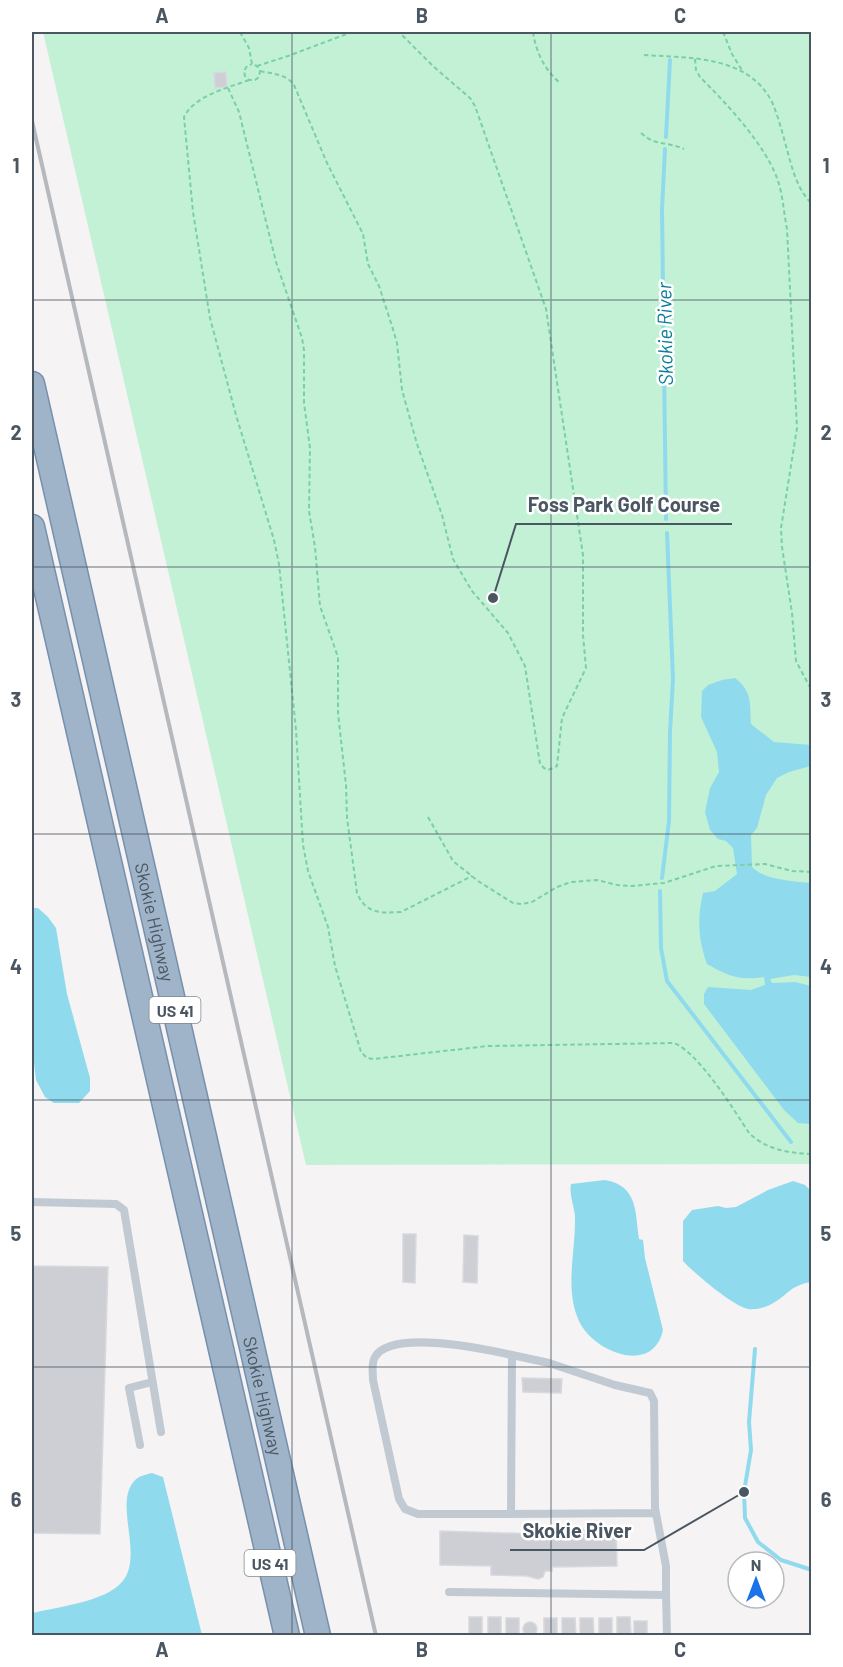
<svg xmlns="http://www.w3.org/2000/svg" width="843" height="1667" font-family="Barlow,sans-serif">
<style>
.green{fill:#c3f1d5}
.water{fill:#90daee}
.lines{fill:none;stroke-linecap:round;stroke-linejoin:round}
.stream{stroke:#90daee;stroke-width:4}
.building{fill:#cdcfd5;stroke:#d7d9de;stroke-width:1.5}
.trunk-casing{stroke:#7690ad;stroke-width:27}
.path{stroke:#7ad0a6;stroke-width:2;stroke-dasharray:4.5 3;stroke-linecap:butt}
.service{stroke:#c1cad2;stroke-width:8}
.trunk{stroke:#9fb4c9;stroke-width:24}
.rail{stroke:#b5b8bd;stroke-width:4}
.grid{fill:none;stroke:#4a5661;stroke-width:1.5;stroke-opacity:0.55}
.labels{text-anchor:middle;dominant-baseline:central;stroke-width:5;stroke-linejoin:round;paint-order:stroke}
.shield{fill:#fff;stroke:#808990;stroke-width:1.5}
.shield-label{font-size:16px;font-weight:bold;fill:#4a5661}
.street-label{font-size:18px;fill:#4a5661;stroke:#fff}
.water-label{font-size:20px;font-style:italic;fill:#0c7c9b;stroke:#fff}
.leader{fill:none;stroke:#4a5661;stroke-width:2}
.callout-dot{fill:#4a5661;stroke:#fff;stroke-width:2}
.callout-label{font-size:20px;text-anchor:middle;font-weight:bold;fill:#4a5661;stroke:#fff;stroke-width:5;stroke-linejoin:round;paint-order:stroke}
.neatline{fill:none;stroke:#4a5661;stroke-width:2}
.grid-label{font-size:20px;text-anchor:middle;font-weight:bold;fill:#4a5661}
</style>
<rect width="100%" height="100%" fill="#f5f3f3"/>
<path class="green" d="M 43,32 L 811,32 L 811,1164 L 306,1165 Z"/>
<path class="water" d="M 735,678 C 752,691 750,703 751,724 L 774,742 L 811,745 L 811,766 L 789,772 L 777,778 L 766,795 L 757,828 L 751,835 L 752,867 C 764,880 794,881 811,883 L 811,977 L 794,975 L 770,979 L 772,983 L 795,982 L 811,986 L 812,1123 L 810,1124 L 798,1123 L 784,1110 L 704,1004 L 704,994 L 708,987 L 751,990 L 765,985 L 764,977 C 740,981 728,976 707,964 C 698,939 697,918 703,893 L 715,891 L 737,874 L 733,848 L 726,841 L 718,839 L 710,830 L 705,812 L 710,788 L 719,772 L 717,752 L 701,717 L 702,691 L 708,685 L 722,680 Z
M 32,908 L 38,908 L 48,917 L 56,928 L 67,994 L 90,1078 L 90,1091 L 79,1103 L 54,1103 L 45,1097 L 36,1080 L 32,1045 Z
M 605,1180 C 638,1186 635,1211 639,1239 L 643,1240 L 645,1258 L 663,1330 C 653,1376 593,1352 579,1321 C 564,1288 576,1251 575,1216 C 574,1206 569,1194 571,1184 Z
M 793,1181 L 805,1185 L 811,1191 L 811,1282 C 790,1286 791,1292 775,1302 C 767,1307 758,1310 748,1309 C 733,1306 694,1273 683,1261 L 683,1221 L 692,1210 L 718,1206 L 726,1208 L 736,1207 L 768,1190 Z
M 152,1473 L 163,1477 L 202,1635 L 32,1635 L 32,1613 C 57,1607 105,1602 122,1582 C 146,1554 109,1497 139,1477 C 143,1475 148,1474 152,1473 Z"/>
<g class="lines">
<path class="stream" d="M 666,137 L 670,60
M 665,149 L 662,209 L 666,519
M 662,878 L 669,821 L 670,732 L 673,679 L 667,533
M 660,891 L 661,948 L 667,981 L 791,1142
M 755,1349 L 749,1422 L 751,1450 L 744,1492 L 745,1518 L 758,1542 L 781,1560 L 812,1570"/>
</g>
<path class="building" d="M 226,72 L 227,87 L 215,88 L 214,73 Z
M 403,1234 L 416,1234 L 415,1283 L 403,1282 Z
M 464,1235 L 478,1236 L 477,1283 L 463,1282 Z
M 32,1266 L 108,1267 L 100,1534 L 32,1533 Z
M 522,1378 L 562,1379 L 561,1393 L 523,1392 Z
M 538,1528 L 616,1530 L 617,1566 L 552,1567 L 552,1571 L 545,1571 L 543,1577 L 538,1579 L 527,1576 L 491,1575 L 491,1566 L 440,1565 L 440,1531 L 538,1534 Z
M 469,1617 L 482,1617 L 482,1636 L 469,1636 Z
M 488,1617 L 501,1617 L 501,1636 L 488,1636 Z
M 617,1617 L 630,1617 L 631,1636 L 617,1636 Z
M 506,1618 L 519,1618 L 519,1636 L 506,1636 Z
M 544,1618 L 557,1618 L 557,1636 L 544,1636 Z
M 562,1618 L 575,1618 L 576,1636 L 562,1636 Z
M 580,1618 L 593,1618 L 594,1636 L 580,1636 Z
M 599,1618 L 612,1618 L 612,1636 L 599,1636 Z
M 634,1621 L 647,1621 L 647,1636 L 634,1636 Z
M523 1629a7 7 0 1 1 14 0a7 7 0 1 1-14 0Z"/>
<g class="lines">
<defs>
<g id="trunk">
<path id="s1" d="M 32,384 L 318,1636"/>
<path d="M 32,527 L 287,1636"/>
</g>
</defs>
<use href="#trunk" class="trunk-casing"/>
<path class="path" d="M 240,32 L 249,48 L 252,64 L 257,66 L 260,71 L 259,77 L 255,80 L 249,80 L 245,76 L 244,71 L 247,66 L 252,64
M 533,32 C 536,52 544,69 560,83
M 723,32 L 732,54 L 743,72
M 644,55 C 689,58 748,55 772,102 C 778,116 782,131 786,146 C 792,167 796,188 812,204
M 695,59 L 696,70 L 700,77 C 726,103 768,147 779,184 C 783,198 784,214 787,229 L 797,428 L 781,528 L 782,547 L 792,613 L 796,661 L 812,691
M 257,66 L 288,56 L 352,32
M 260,71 C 273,74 286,74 294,85 L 327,163 L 363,234 L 368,264 L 379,286 L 392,326 L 397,343 L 402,390 L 417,444 L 442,515 L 453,559 L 472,591 L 508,633 L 525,666 L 540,764 L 544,768 L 548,770 L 557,766 L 562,718 L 586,668 L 583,635 L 583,555 L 546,309 L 475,106 L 470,98 L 434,67 L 399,32
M 249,80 C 228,88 195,95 184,117 L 193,212 L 210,318 L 236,415 L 274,540 L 279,564 L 296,730 L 303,845 L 308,871 L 328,927 L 335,966 L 361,1052 L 367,1058 L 373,1059 L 488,1046 L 674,1043 C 699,1053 734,1110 749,1133 C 767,1150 788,1153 812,1154
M 228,88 L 239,112 L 276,262 L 302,338 L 304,350 L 304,403 L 310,448 L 309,511 L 315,547 L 320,606 L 338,657 L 338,713 L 346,785 L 347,818 L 357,893 C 366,914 380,913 401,912 L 472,876
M 641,133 C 657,147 666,141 684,149
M 428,817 L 453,861 L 478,881 L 513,903 L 522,904 L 532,902 L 557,887 L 571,882 L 597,880 L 617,885 L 632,886 L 664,883 L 716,866 L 765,864 L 792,871 L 812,872"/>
<path class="service" d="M 32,1202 L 116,1204 L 124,1210 L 161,1432
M 140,1445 L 129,1388 L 152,1382
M 656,1513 L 511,1514 L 512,1355 L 549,1363 L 615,1385 L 650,1393 L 654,1401 L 655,1508 L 666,1566 L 666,1595
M 511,1514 L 418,1514 L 405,1509 L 399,1499 L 373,1380 C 373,1373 371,1363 375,1357 C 391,1329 485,1349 512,1355
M 449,1592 L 666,1595 L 667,1636"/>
<use href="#trunk" class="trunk"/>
<path class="rail" d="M 32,121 L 376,1636"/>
</g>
<path class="grid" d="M 292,32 L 292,1636M 551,32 L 551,1636M 32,300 L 812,300M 32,567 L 812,567M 32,834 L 812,834M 32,1100 L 812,1100M 32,1367 L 812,1367"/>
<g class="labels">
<g class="shield">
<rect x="149.5" y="997" width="51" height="26" rx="4.5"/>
<rect x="244.5" y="1550" width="51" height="26" rx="4.5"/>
</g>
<g class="shield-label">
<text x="175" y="1010">US 41</text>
<text x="270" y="1563">US 41</text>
</g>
<g class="street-label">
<text stroke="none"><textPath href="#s1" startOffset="552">Skokie Highway</textPath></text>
<text stroke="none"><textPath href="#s1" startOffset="1038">Skokie Highway</textPath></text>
</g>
<g class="water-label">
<text transform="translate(664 334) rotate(-91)">Skokie River</text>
</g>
</g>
<path class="leader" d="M493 598L516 524H732M744 1492L644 1550H510"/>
<g class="callout-dot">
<circle cx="493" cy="598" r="6"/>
<circle cx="744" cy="1492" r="6"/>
</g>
<g class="callout-label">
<text x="624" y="512">Foss Park Golf Course</text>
<text x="577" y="1538">Skokie River</text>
</g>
<rect width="843" height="1667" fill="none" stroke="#ffffff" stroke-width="66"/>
<g transform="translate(756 1580)"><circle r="28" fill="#ffffff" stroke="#b7bbc0" stroke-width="1.5"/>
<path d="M0-4.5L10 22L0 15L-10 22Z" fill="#1a73e8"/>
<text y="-9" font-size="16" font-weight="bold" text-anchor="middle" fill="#4a5661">N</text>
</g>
<rect x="33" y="33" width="777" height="1601" class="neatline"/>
<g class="grid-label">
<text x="162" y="23">A</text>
<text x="422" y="23">B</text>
<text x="680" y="23">C</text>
<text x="16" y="173">1</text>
<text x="826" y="173">1</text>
<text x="16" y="440">2</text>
<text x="826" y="440">2</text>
<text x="16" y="707">3</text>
<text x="826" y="707">3</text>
<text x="16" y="974">4</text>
<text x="826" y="974">4</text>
<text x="16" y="1241">5</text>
<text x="826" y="1241">5</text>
<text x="16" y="1507">6</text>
<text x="826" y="1507">6</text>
<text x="162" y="1657">A</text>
<text x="422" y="1657">B</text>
<text x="680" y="1657">C</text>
</g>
</svg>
